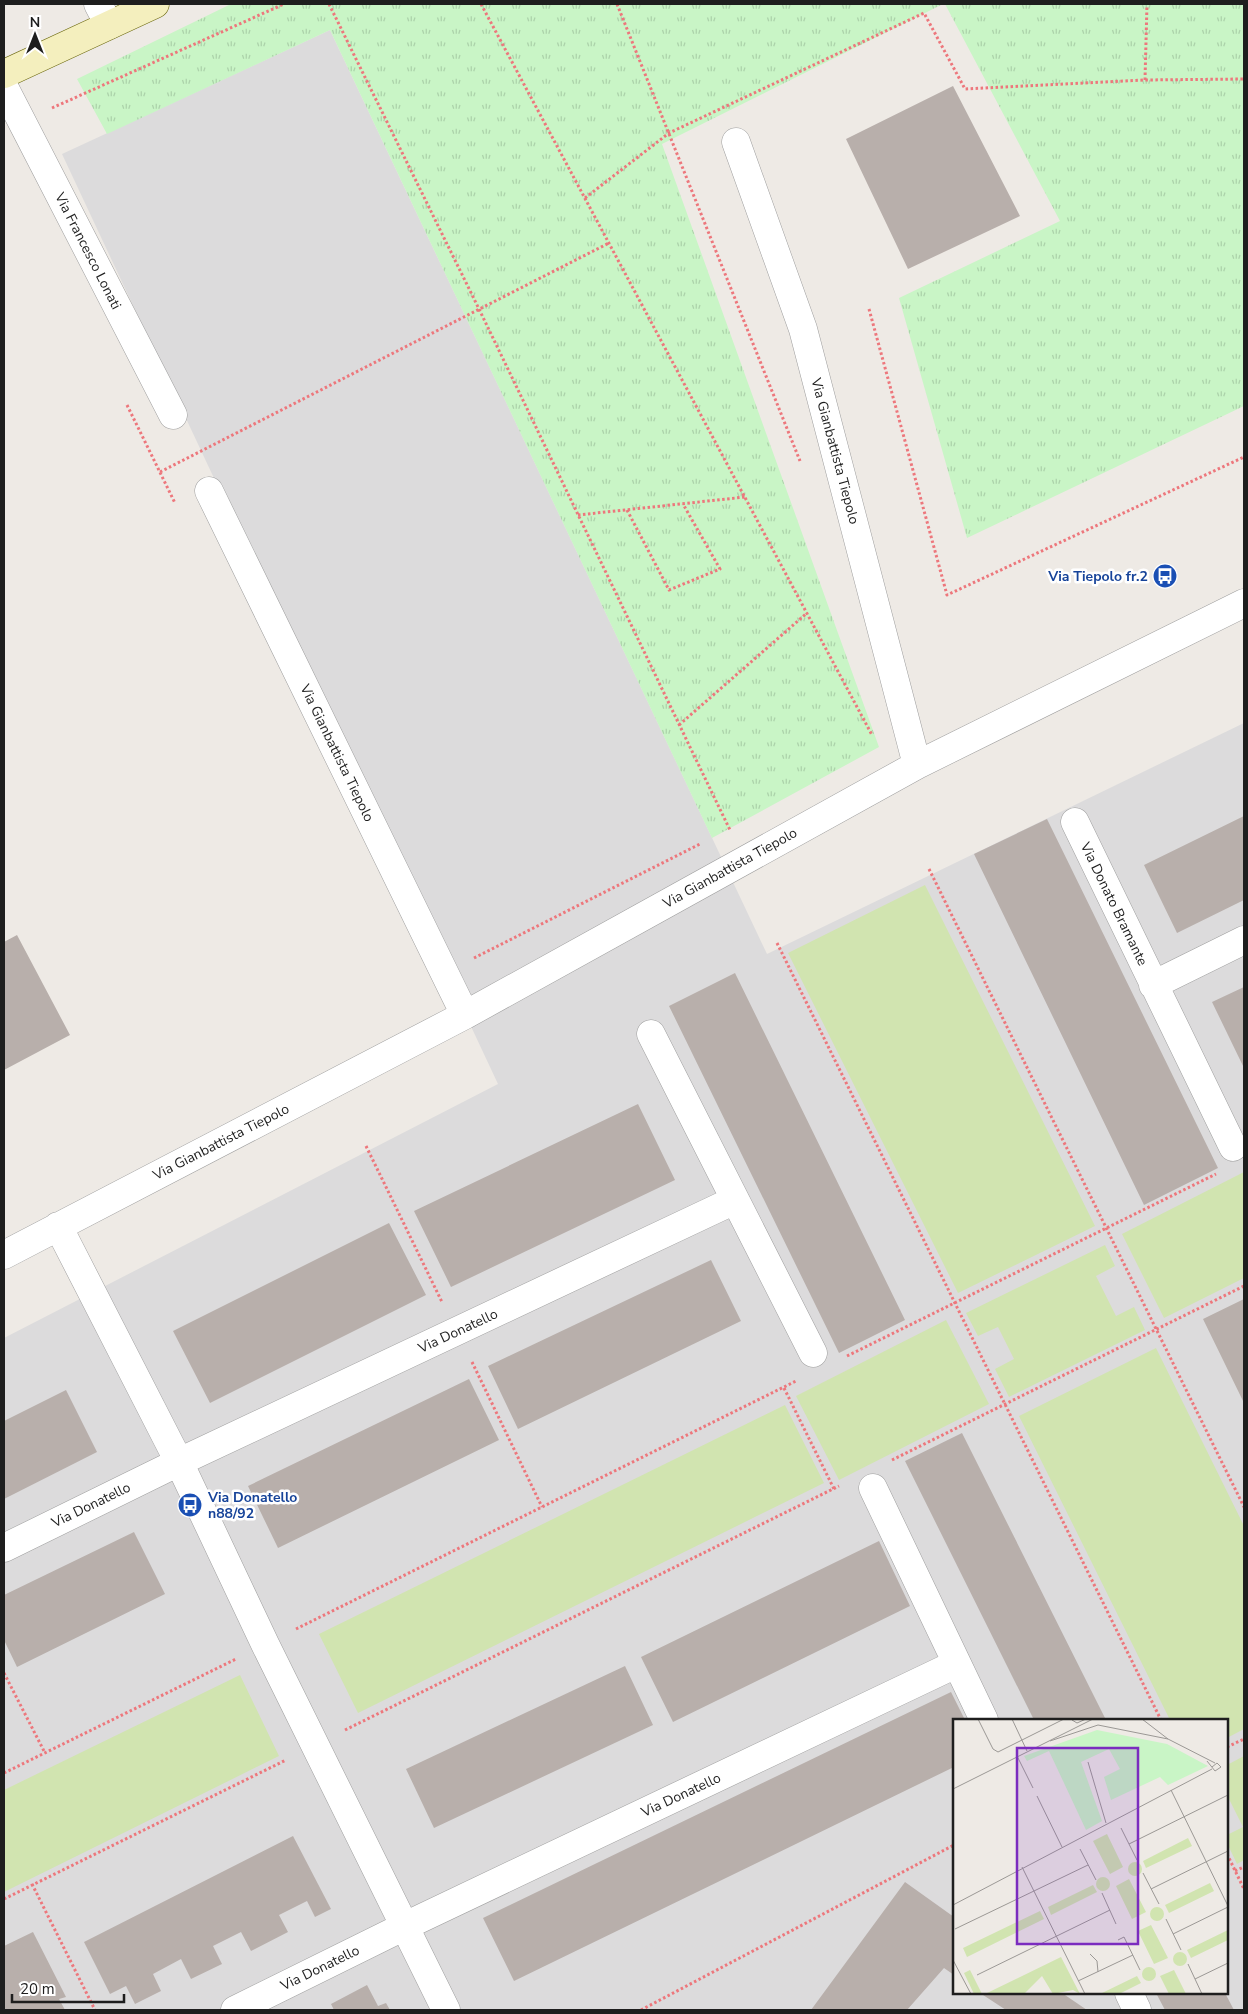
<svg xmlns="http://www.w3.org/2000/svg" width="1248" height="2014" font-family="'Nunito Sans',sans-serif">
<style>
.residential{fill:#dcdbdc;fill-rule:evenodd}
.grass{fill:#d1e4b0}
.park{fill:url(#park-tufts)}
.building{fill:#b8afab}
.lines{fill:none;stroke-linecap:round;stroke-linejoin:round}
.street-casing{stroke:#9f9f9f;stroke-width:29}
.secondary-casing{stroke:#6c690f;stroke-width:29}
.path{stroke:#ed777c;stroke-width:3;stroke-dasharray:2.5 2.5;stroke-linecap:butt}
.street{stroke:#fff;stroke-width:28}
.secondary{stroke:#f4efbe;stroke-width:28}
.labels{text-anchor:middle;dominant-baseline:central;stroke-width:5;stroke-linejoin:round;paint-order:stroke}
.street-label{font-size:14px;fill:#1e1e1e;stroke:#fff}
.transit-label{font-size:14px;font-weight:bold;fill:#164399;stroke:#fff;text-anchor:end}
.inset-road{fill:none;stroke:#9b9895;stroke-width:1}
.view{fill:#7b2cbf;fill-opacity:0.15;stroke:#7b2cbf;stroke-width:2.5}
.inset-edge{fill:none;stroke:#1e1e1e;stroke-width:2.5}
</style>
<defs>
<pattern id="park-tufts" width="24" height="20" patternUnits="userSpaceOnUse" patternTransform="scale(1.25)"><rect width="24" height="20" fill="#c9f5c6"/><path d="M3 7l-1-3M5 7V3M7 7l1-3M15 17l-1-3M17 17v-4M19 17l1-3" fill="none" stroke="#acd2aa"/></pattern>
</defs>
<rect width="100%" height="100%" fill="#eeeae5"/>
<path class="residential" d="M 330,30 L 767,954 L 1244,723 L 1244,2010 L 4,2010 L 4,1338 L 498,1084 L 62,154 ZM 954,1720 L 1227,1720 L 1227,1993 L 954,1993 Z"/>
<path class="grass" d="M 925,885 L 1095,1226 L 958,1293 L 788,953 Z
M 1244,1172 L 1244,1278 L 1164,1318 L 1122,1234 Z
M 1105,1245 L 1115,1266 L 1096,1276 L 1116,1316 L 1134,1307 L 1145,1330 L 1009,1397 L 995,1369 L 1014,1359 L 998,1327 L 978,1336 L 966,1313 Z
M 946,1320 L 989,1404 L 839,1480 L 796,1396 Z
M 1156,1348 L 1244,1526 L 1244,1729 L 1227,1738 L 1227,1720 L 1170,1720 L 1019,1416 Z
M 785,1405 L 824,1483 L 358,1713 L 319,1634 Z
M 240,1675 L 279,1756 L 4,1892 L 4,1790 Z
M 1244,1756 L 1244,1860 L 1237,1864 L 1227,1843 L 1227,1835 L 1243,1827 L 1227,1795 L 1227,1765 Z"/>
<path class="park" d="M 231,4 L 943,4 L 662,144 L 879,747 L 712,838 L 330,30 L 107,134 L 77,79 Z
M 945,4 L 1244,4 L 1244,406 L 967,538 L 899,298 L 1060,221 Z"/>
<path class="building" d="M 953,86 L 1020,216 L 908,269 L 846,139 Z
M 1244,816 L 1244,900 L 1177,933 L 1144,865 Z
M 1047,819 L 1218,1168 L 1144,1205 L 974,854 Z
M 17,935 L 70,1035 L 4,1070 L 4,942 Z
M 735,973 L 905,1320 L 839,1353 L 669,1006 Z
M 1244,987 L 1244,1068 L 1212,1002 Z
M 638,1104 L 675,1180 L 451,1287 L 414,1211 Z
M 389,1223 L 426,1295 L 210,1403 L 173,1331 Z
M 711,1260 L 741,1321 L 518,1429 L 488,1366 Z
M 1244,1299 L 1244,1403 L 1203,1319 Z
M 469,1379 L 499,1440 L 278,1548 L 248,1486 Z
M 66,1390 L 97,1452 L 4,1499 L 4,1421 Z
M 962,1433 L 1106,1720 L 1034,1720 L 905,1461 Z
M 134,1532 L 165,1594 L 17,1667 L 4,1640 L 4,1595 Z
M 879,1541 L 910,1606 L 673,1722 L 641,1657 Z
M 625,1666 L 653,1725 L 434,1828 L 406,1769 Z
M 951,1692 L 965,1720 L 954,1720 L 954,1767 L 514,1981 L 483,1918 Z
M 293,1836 L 331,1909 L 315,1917 L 307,1901 L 279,1915 L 288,1932 L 251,1951 L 241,1932 L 213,1946 L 222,1964 L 191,1979 L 181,1959 L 153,1974 L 161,1991 L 135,2004 L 126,1986 L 110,1994 L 84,1942 Z
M 905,1882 L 954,1917 L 954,1975 L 944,1968 L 907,2010 L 811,2010 Z
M 33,1932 L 66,1997 L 59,1999 L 65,2010 L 4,2010 L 4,1946 Z
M 367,1985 L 378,2006 L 386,2003 L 390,2010 L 334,2010 L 331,2004 Z
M 980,1993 L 1062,1993 L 1087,2010 L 1006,2010 Z
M 1156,1993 L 1225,1993 L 1234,2010 L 1165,2010 Z"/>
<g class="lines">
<defs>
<path id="street" d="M 98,4 L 109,25
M 4,87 L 173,415
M 736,142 L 803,329 L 917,765
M 209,491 L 465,1015
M 1075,822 L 1233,1147
M 1153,985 L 1244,940
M 651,1034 L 813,1353
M 58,1226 L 179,1462 L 265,1644 L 446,2010
M 4,1255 L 465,1015 L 917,765 L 1244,603
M 873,1488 L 984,1720
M 4,1548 L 179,1462 L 735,1200
M 1129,1993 L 1137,2010
M 235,2010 L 405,1926 L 956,1664"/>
<path id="secondary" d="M 4,74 L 155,4"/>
</defs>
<use href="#street" class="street-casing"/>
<use href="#secondary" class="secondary-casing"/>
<path class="path" d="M 329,4 L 479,309 L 730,830
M 481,4 L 872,735
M 617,4 L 800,461
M 1145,80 L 1147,4
M 52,108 L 284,4
M 585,198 L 669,133 L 924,13 L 965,89 L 1145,80 L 1244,79
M 869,309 L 947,595 L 1244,457
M 127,405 L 175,503
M 160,472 L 609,243
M 627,510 L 669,590 L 720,569 L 683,504
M 578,515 L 745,497
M 679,725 L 807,613
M 929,869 L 1244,1507
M 777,943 L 1161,1720
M 474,958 L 700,844
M 366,1146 L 442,1302
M 847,1356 L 1216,1174
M 472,1362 L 542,1507
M 784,1388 L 834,1489
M 892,1460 L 1244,1286
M 296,1629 L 796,1381
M 4,1673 L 45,1753
M 345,1730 L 839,1486
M 1227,1747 L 1244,1739
M 4,1773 L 236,1659
M 1227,1854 L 1244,1889
M 1235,1871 L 1244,1867
M 32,1884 L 95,2010
M 4,1899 L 286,1760
M 641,2010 L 954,1845"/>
<use href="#street" class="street"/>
<use href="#secondary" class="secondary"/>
</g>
<defs>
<symbol id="bus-disc" viewBox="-11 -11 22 22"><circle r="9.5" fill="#1a4fb4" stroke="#fff"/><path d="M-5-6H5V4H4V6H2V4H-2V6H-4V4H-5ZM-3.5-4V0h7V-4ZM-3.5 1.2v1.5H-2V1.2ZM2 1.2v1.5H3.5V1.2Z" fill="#fff"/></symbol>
</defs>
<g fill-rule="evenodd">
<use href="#bus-disc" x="1151" y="562" width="28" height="28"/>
<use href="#bus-disc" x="176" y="1491" width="28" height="28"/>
</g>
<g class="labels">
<g class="street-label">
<text transform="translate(88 251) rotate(63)">Via Francesco Lonati</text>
<text transform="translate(835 451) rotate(75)">Via Gianbattista Tiepolo</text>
<text transform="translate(337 753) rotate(64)">Via Gianbattista Tiepolo</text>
<text transform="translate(730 868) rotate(-29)">Via Gianbattista Tiepolo</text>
<text transform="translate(1114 904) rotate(64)">Via Donato Bramante</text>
<text transform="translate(221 1142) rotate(-27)">Via Gianbattista Tiepolo</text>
<text transform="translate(458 1331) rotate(-25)">Via Donatello</text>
<text transform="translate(91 1505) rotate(-26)">Via Donatello</text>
<text transform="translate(681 1795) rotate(-25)">Via Donatello</text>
<text transform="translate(320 1968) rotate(-26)">Via Donatello</text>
</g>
<g class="transit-label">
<text x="1148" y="576">Via Tiepolo fr.2</text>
<text x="208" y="1497" text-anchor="start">Via Donatello<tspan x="208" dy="16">n88/92</tspan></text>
</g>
</g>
<g transform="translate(953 1719)">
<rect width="275" height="275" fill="#eeeae5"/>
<path d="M 154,115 L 170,148 L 157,155 L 140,122 ZM 235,119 L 239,127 L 193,149 L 190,142 ZM175 150a7 7 0 1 1 14 0a7 7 0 1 1-14 0ZM143 165a7 7 0 1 1 14 0a7 7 0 1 1-14 0ZM 176,160 L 193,193 L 179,200 L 163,167 ZM 257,164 L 261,172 L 216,194 L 212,186 ZM 140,166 L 144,173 L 98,196 L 95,188 ZM197 195a7 7 0 1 1 14 0a7 7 0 1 1-14 0ZM 87,192 L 91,200 L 14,238 L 10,229 ZM 198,206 L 215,239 L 201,245 L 185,212 ZM 275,211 L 275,221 L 238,239 L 234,231 ZM220 240a7 7 0 1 1 14 0a7 7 0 1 1-14 0ZM 108,238 L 127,275 L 120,271 L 100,275 L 89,257 L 71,275 L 32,275 ZM189 255a7 7 0 1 1 14 0a7 7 0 1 1-14 0ZM 17,251 L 29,275 L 21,275 L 11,254 ZM 221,251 L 233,275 L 216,275 L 207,257 ZM 184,257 L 188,264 L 166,275 L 147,275 Z" fill="#d1e4b0"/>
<path d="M 144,11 L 214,25 L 255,47 L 215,66 L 207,58 L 158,81 L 151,58 L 167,50 L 156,30 L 128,43 L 149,102 L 133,111 L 96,32 L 74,42 L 71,37 Z" fill="#c9f5c6"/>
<path class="inset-road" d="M 25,0 L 40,30 L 45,33 L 111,0M 59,0 L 74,32M 189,0 L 215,20 L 262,44M 119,1 L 124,4 L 133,0M 97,22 L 145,6 L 215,20M 64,37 L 80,69M 254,42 L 262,52 L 268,48 L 264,44 L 259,48M 135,43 L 153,104M 0,70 L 140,0M 218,71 L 275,187M 84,77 L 109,128M 168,109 L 184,141M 176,125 L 275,76M 127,130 L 143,161M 69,148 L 132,275M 190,154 L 206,185M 198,170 L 275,132M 149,174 L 163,205M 0,186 L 259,50M 213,200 L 228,231M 2,210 L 135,146M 220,215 L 275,188M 165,221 L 171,218 L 187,251M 137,235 L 144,242 L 145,253M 0,241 L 18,275M 235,245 L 249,275M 24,256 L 157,191M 242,260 L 275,244M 125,262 L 180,236"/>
<path class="view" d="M 64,29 L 185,29 L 185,225 L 64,225 Z"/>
<rect width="275" height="275" class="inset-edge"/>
</g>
<rect width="1248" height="2014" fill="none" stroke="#1e1e1e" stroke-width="10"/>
<g transform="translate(35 35)" stroke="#ffffff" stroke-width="4" paint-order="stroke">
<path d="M0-4L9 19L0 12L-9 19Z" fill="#1e1e1e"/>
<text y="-8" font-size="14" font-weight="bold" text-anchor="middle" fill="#1e1e1e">N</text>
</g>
<path d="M12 1994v8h112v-8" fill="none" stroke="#1e1e1e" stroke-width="2.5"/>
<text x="20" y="1994" font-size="15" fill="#1e1e1e" stroke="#ffffff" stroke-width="4" paint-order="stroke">20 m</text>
</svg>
